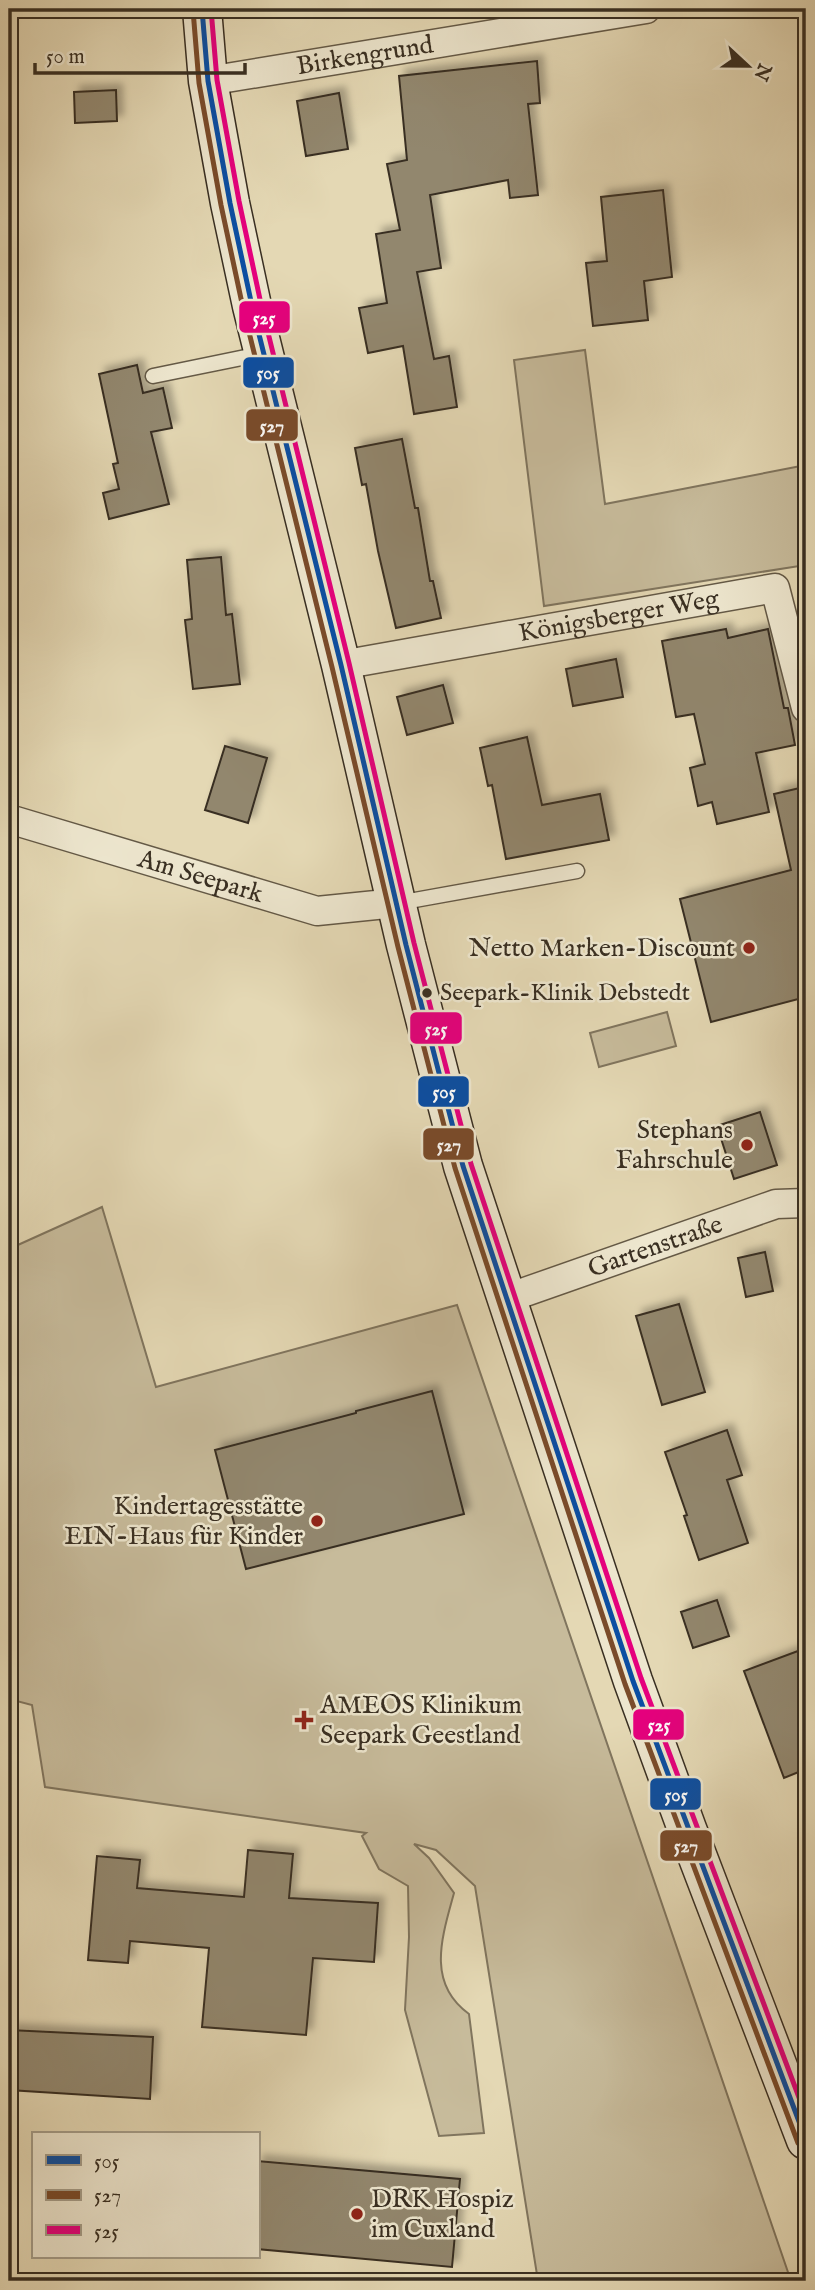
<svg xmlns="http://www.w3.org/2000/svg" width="815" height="2290" font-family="'IM FELL English',serif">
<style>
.green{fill:#c7bb9b;stroke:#80755e;stroke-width:2}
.building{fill:#92876e;stroke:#392f22;stroke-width:2;filter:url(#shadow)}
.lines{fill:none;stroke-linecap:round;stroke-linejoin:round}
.lane-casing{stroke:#645946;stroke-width:17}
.street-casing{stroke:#645946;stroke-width:31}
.secondary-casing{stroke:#392f22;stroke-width:41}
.lane{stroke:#ede6ce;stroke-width:14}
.street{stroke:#ede6ce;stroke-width:28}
.secondary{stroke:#ede6ce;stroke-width:38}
.bus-1-casing{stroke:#ede6ce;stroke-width:10}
.bus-2-casing{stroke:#ede6ce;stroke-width:10}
.bus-3-casing{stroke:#ede6ce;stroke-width:10}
.bus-1{stroke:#0b4ea2;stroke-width:5}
.bus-2{stroke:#7a4b2a;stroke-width:5}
.bus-3{stroke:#e5007d;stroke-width:5}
.poi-dot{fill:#8f2418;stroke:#ede6ce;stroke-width:2.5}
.bus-dot{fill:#392f22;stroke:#ede6ce;stroke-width:2.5}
.labels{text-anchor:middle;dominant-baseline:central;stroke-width:5;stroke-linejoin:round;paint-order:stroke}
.bus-label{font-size:24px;fill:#392f22;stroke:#ede6ce;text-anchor:start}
.street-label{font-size:26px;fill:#392f22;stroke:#ede6ce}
.poi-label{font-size:26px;fill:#392f22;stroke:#ede6ce;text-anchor:end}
.line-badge{stroke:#ede6ce;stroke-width:2.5}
.badge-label{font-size:19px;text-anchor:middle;font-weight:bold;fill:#fff}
</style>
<defs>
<filter id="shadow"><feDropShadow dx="6" dy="-6" stdDeviation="3.5" flood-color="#0004"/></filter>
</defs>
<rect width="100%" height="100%" fill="#e4d8b4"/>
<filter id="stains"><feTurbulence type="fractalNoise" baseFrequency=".00286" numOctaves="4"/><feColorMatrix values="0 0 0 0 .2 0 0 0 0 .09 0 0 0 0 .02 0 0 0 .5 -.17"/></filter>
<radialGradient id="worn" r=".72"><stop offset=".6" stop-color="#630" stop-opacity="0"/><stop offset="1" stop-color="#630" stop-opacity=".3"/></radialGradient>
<path class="green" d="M 585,350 L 605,504 L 806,465 L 806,565 L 544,606 L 514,360 Z
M 667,1012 L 676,1046 L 599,1067 L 590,1033 Z
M 102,1207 L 156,1387 L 457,1305 L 791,2281 L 538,2281 L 475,1886 L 436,1850 L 414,1844 L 429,1858 L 454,1893 C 442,1937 426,1983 469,2014 L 484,2133 L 439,2136 L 405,2010 L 409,1937 L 408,1886 L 379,1869 L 362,1836 L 366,1833 L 45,1787 L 32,1705 L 9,1699 L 9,1249 Z"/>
<path class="building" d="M 537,61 L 540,103 L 528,104 L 538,195 L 510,198 L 508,180 L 430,195 L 441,268 L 417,272 L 434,359 L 449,356 L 457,407 L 414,414 L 403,346 L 368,353 L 359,308 L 387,303 L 376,234 L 400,230 L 387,164 L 407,160 L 399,76 Z
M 116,90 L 117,121 L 75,123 L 74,92 Z
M 339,93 L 348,149 L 306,156 L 297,101 Z
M 663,190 L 672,277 L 644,281 L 648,320 L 593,326 L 586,263 L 607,261 L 601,197 Z
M 137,365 L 143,393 L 163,388 L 172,428 L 151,432 L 169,504 L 109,519 L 103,493 L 119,489 L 113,464 L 118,463 L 99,374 Z
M 402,439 L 415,508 L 418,508 L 430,581 L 433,581 L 441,618 L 396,628 L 378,551 L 366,484 L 362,485 L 355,448 Z
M 221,557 L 226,615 L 232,614 L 240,684 L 193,689 L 185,620 L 192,619 L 187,560 Z
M 726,629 L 728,638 L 768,629 L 784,708 L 788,708 L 795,745 L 756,753 L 769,812 L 717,824 L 712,802 L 698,806 L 690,768 L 705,764 L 694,714 L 676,717 L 662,641 Z
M 616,659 L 623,697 L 573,706 L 566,669 Z
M 443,685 L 453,723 L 407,735 L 397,697 Z
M 527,737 L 542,805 L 600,794 L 609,840 L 506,859 L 492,785 L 488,786 L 480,748 Z
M 225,746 L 267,758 L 248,823 L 205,810 Z
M 804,787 L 806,799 L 806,997 L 711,1022 L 680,899 L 791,870 L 774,794 Z
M 760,1112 L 777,1165 L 734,1179 L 717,1126 Z
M 765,1252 L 773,1291 L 746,1297 L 738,1258 Z
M 679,1304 L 705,1392 L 662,1405 L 636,1316 Z
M 432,1391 L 464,1514 L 246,1569 L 215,1450 L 356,1413 L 356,1411 Z
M 727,1430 L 742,1475 L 727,1480 L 748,1543 L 699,1560 L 684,1516 L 687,1515 L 665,1452 Z
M 717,1600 L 729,1636 L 693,1648 L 681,1612 Z
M 806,1648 L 806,1769 L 784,1778 L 744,1671 Z
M 248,1850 L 293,1854 L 289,1898 L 378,1903 L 374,1962 L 313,1958 L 306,2035 L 202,2027 L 209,1948 L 130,1941 L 128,1963 L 88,1960 L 97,1856 L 140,1860 L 137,1888 L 244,1897 Z
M 9,2030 L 153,2037 L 150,2099 L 9,2090 Z
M 257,2161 L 460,2179 L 452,2267 L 257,2249 Z"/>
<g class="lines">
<defs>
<path id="lane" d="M 153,376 L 261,354
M 398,903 L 577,871"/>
<g id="street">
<path id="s1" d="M 208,81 L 646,9"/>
<path id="s2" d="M 341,665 L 775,588 L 806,708"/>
<path id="s3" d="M 9,819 L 317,911 L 396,903"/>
<path id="s4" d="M 505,1299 L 776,1204 L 806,1203"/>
</g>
<path id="secondary" d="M 202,9 L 208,81 L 230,203 L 252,306 L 341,665 L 406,945 L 463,1166 L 633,1681 L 687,1829 L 806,2140"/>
</defs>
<use href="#lane" class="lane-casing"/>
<use href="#street" class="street-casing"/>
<use href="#secondary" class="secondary-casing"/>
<use href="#lane" class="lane"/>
<use href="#street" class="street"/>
<use href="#secondary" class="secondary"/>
<defs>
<path id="bus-1" d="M 202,9 L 208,81 L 230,203 L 252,306 L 341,665 L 406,945 L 463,1166 L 633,1681 L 806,2140"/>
<path id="bus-2" d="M 193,10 L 199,83 L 221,205 L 243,308 L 332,667 L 398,947 L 455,1168 L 625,1684 L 798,2143"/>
<path id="bus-3" d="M 211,9 L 217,80 L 239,201 L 261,304 L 349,663 L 414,943 L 471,1164 L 641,1678 L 806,2116"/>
</defs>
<use href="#bus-1" class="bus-1-casing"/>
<use href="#bus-2" class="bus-2-casing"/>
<use href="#bus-3" class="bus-3-casing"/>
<use href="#bus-1" class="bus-1"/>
<use href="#bus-2" class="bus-2"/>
<use href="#bus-3" class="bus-3"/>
</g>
<g class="poi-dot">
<circle cx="749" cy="948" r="7"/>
<circle cx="747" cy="1145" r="7"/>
<circle cx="317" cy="1521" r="7"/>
<path d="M300.5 1709.5h7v7h7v7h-7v7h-7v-7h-7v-7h7z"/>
<circle cx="357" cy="2214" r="7"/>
</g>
<circle class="bus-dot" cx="427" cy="993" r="6"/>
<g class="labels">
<g class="bus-label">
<text x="440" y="993">Seepark-Klinik Debstedt</text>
</g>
<g class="street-label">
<text stroke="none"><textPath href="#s1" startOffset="159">Birkengrund</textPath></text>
<text stroke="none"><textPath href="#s2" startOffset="282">Königsberger Weg</textPath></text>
<text stroke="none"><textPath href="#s3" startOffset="200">Am Seepark</textPath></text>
<text stroke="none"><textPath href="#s4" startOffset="159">Gartenstraße</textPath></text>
</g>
<g class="poi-label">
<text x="735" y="948">Netto Marken-Discount</text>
<text x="733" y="1130">Stephans<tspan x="733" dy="30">Fahrschule</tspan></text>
<text x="303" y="1506">Kindertagesstätte<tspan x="303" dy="30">EIN-Haus für Kinder</tspan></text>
<text x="320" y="1705" text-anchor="start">AMEOS Klinikum<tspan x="320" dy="30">Seepark Geestland</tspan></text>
<text x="371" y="2199" text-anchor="start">DRK Hospiz<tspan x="371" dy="30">im Cuxland</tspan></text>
</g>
</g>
<g class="line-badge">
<rect x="238" y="300" width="53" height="34" rx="7" fill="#e5007d"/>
<rect x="242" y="356" width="53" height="33" rx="7" fill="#0b4ea2"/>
<rect x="245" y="408" width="54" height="34" rx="7" fill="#7a4b2a"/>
<rect x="409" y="1011" width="54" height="34" rx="7" fill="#e5007d"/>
<rect x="417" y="1075" width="53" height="33" rx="7" fill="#0b4ea2"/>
<rect x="422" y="1127" width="53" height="34" rx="7" fill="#7a4b2a"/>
<rect x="632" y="1708" width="53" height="33" rx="7" fill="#e5007d"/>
<rect x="649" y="1777" width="53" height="34" rx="7" fill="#0b4ea2"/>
<rect x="659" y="1829" width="54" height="33" rx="7" fill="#7a4b2a"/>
</g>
<g class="badge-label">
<text x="264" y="324">525</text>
<text x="268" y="379">505</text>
<text x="272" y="432">527</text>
<text x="436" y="1035">525</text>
<text x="444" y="1098">505</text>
<text x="449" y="1151">527</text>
<text x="659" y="1731">525</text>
<text x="676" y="1801">505</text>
<text x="686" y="1852">527</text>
</g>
<rect width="815" height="2290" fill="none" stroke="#e4d8b4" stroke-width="35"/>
<rect x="10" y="10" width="794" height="2269" fill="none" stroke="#392f22" stroke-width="3.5"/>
<rect x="18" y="18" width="780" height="2255" fill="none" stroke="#392f22" stroke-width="2"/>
<rect x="32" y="2132" width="228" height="126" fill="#ede6ce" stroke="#a59d89" stroke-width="2"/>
<rect x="46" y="2155" width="35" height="10" fill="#0b4ea2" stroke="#a59d89" stroke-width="2"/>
<text x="94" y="2168" font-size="21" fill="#392f22">505</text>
<rect x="46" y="2190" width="35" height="10" fill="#7a4b2a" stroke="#a59d89" stroke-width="2"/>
<text x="94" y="2202" font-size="21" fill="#392f22">527</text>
<rect x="46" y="2225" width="35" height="10" fill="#e5007d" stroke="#a59d89" stroke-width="2"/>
<text x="94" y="2238" font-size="21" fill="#392f22">525</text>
<g transform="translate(748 66) rotate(112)" stroke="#ede6ce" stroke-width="5" paint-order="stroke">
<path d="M0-5L12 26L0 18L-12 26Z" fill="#392f22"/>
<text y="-10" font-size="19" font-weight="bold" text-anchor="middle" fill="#392f22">N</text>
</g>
<path d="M35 63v10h210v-10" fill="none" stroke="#392f22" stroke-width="3.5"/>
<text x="46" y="63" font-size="21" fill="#392f22" stroke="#ede6ce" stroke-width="5" paint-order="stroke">50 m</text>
<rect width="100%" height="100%" filter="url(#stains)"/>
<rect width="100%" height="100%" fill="url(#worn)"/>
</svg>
